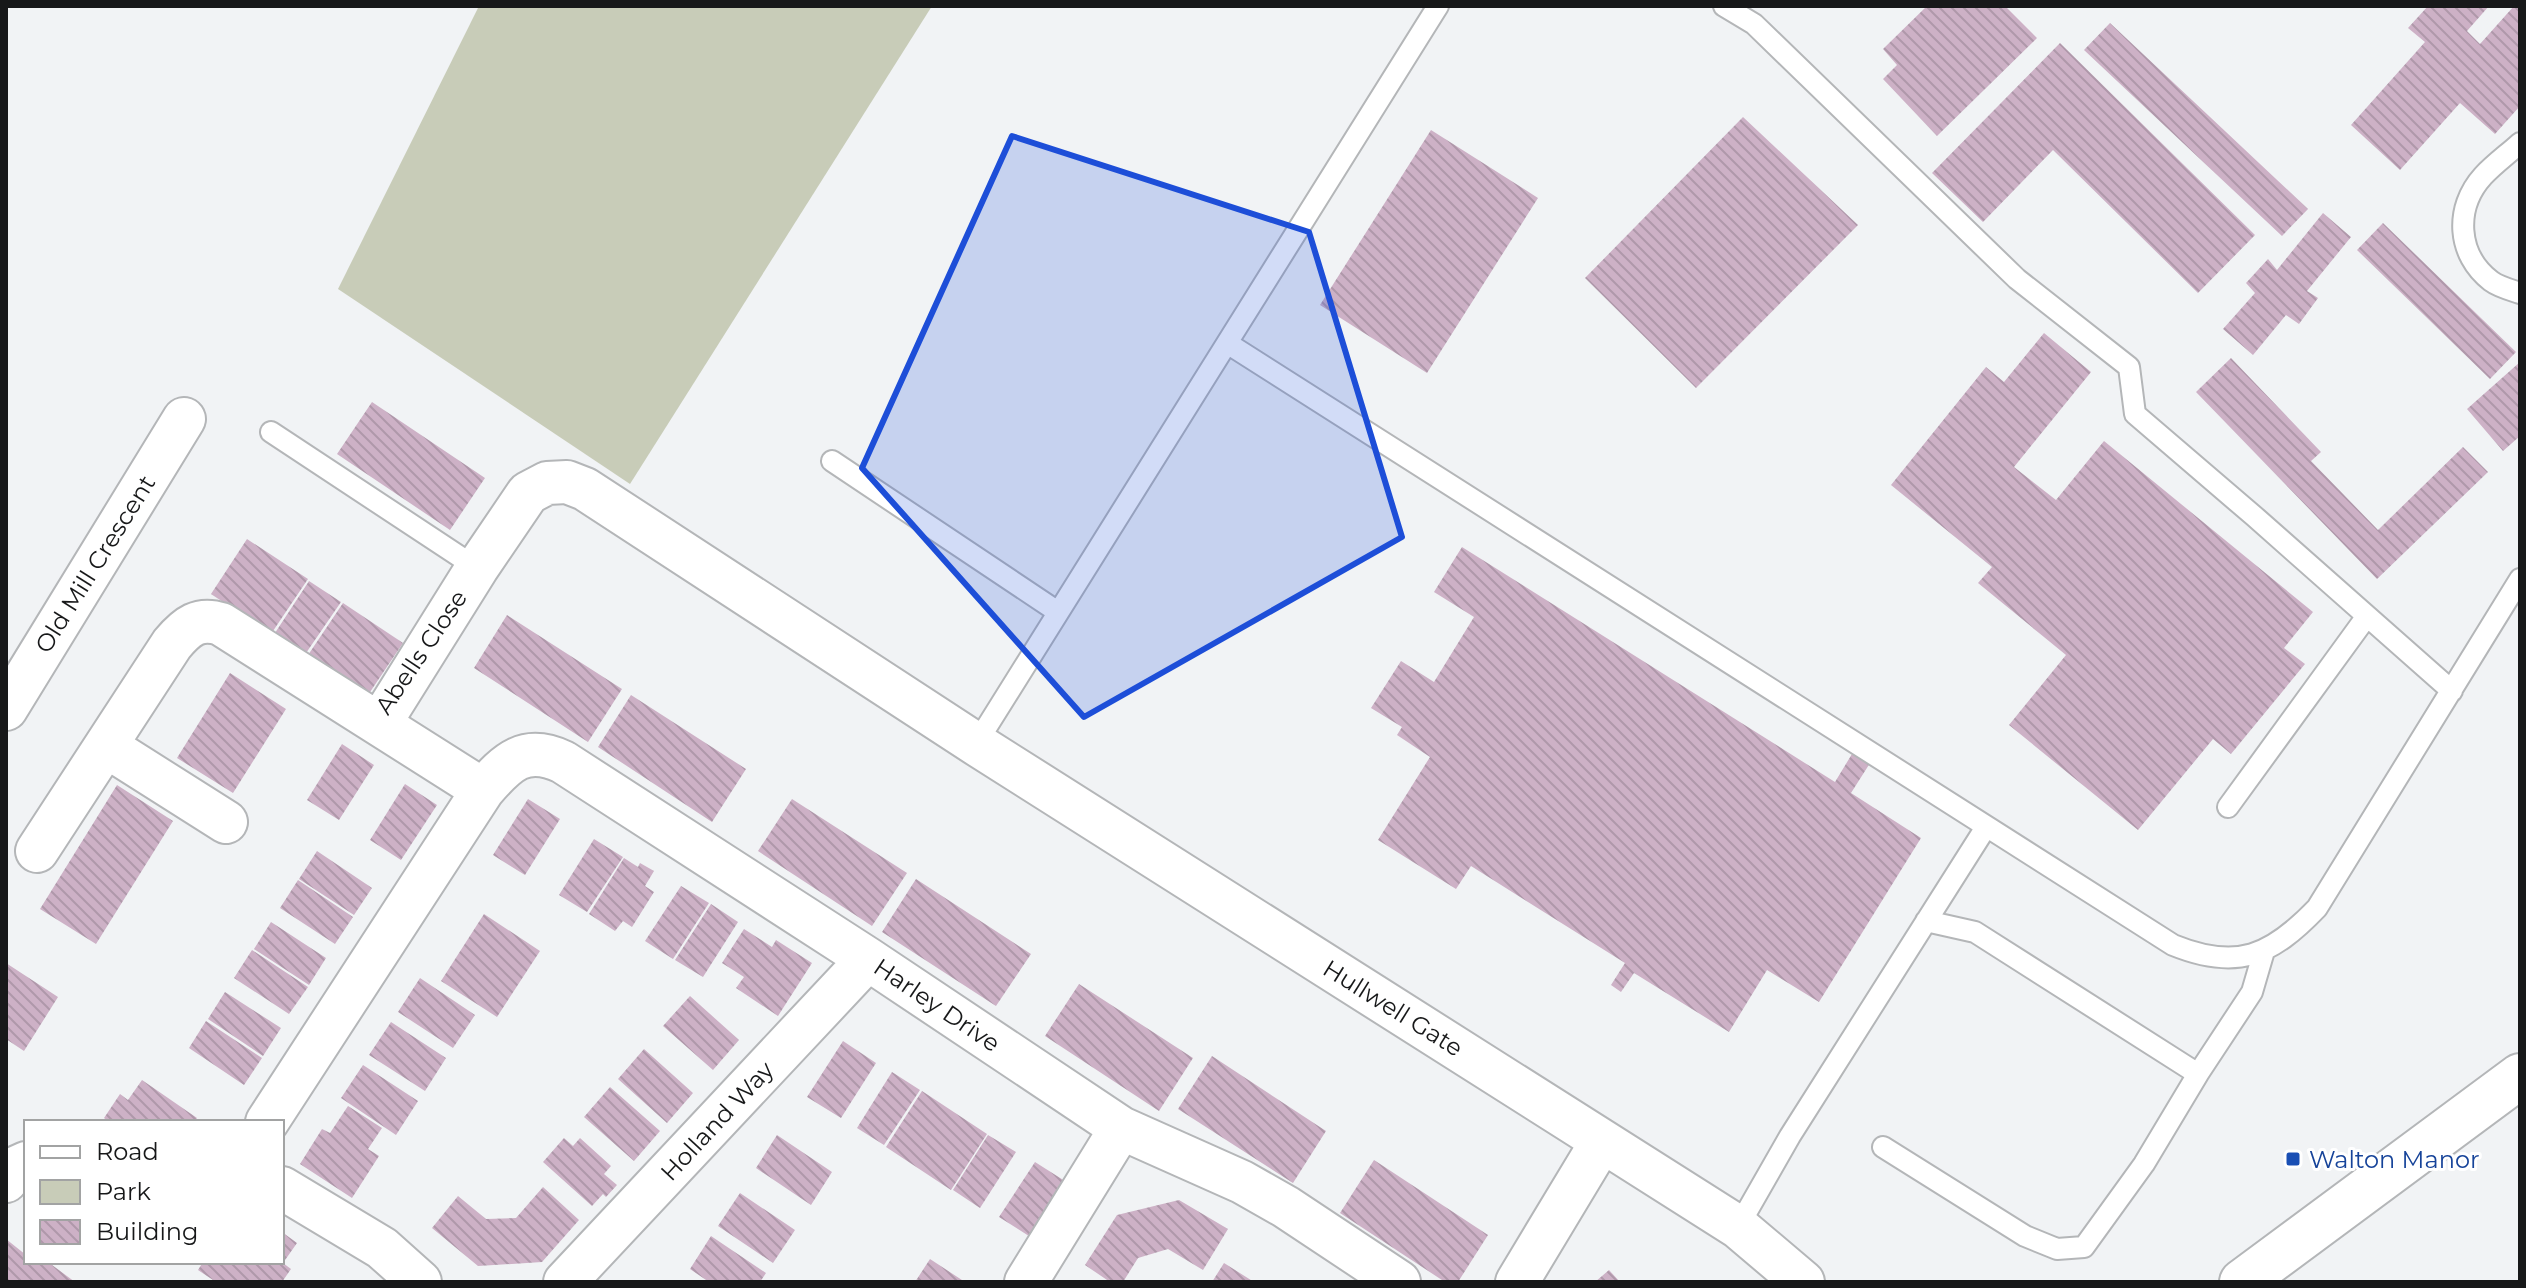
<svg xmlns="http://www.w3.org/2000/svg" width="2526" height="1288" font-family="Montserrat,sans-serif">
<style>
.green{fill:#c8ccb8}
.building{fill:url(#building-back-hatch)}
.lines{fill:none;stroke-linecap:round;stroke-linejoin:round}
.service-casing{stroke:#b4b6b8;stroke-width:24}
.minor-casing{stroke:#b4b6b8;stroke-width:46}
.tertiary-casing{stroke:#b4b6b8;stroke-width:48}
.service{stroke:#fff;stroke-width:20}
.minor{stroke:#fff;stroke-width:42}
.tertiary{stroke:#fff;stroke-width:44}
.marked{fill:#1d4ed8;fill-opacity:0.2;stroke:#1d4ed8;stroke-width:6;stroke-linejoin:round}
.transit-dot{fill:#1a4fb4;stroke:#fff;stroke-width:3}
.labels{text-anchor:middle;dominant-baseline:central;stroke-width:6;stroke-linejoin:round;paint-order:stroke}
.street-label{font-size:24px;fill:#171819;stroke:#fff}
.transit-label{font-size:24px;fill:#164399;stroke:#fff;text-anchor:start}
</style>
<defs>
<pattern id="building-back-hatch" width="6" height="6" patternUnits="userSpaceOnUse" patternTransform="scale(2)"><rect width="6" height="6" fill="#cdb1c6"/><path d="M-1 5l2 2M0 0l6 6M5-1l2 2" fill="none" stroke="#af98aa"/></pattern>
</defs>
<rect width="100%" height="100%" fill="#f1f3f5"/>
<path class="green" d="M 479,6 L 932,6 L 630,484 L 338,289 Z"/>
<path class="building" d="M 1927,6 L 2005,6 L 2037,38 L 1937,136 L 1883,79 L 1897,65 L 1883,49 Z
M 2428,6 L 2489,6 L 2467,31 L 2480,44 L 2514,6 L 2520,6 L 2520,106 L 2495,134 L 2460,103 L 2400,170 L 2351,125 L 2425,42 L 2408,28 Z
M 2110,23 L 2308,209 L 2282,236 L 2084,50 Z
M 2060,43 L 2255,235 L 2198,293 L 2053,150 L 1983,222 L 1932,173 Z
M 1743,117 L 1858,225 L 1696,388 L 1585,278 Z
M 1431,130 L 1538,198 L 1427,373 L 1320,305 Z
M 2323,213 L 2351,237 L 2307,291 L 2318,298 L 2299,324 L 2286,315 L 2253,355 L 2223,329 L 2255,293 L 2246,283 L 2268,259 L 2277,270 Z
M 2383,223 L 2516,352 L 2490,379 L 2357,250 Z
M 2044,333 L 2091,372 L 2014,467 L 2056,500 L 2104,441 L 2313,612 L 2284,648 L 2305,664 L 2231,754 L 2213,739 L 2138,830 L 2009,725 L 2066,655 L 1978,583 L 1992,567 L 1891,485 L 1986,367 L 2004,382 Z
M 2231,358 L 2321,452 L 2311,461 L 2378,530 L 2463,447 L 2488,472 L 2377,579 L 2196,392 Z
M 2520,362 L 2520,436 L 2503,451 L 2467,409 Z
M 372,402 L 485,478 L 450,530 L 337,454 Z
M 247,539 L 308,579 L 271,634 L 211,594 Z
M 1462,547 L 1835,782 L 1855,749 L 1872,760 L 1851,793 L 1921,838 L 1819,1002 L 1767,970 L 1729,1032 L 1634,973 L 1621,992 L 1611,985 L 1625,963 L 1471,866 L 1456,889 L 1378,840 L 1430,757 L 1397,735 L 1402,727 L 1371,708 L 1401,661 L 1434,682 L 1474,617 L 1434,592 Z
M 309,581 L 341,602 L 304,656 L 273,636 Z
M 343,603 L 403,643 L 366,698 L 306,658 Z
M 507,615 L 622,689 L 588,742 L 474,668 Z
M 230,673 L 286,709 L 233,793 L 177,758 Z
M 631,695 L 746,769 L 712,822 L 598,747 Z
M 342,744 L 374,765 L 339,820 L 307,800 Z
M 405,784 L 437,805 L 401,860 L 370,840 Z
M 117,785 L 173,821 L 96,944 L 40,909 Z
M 528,799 L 560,819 L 525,875 L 493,855 Z
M 792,799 L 907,873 L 872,926 L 758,851 Z
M 594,839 L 623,857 L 587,912 L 559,895 Z
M 317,851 L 372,888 L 354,915 L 299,879 Z
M 624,858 L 638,867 L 640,863 L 654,871 L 645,886 L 654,892 L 632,927 L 623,921 L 615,931 L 589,914 Z
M 916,879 L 1031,954 L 996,1006 L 882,932 Z
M 298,880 L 353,917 L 335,944 L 280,908 Z
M 681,886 L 709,903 L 673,959 L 645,941 Z
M 711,904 L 738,922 L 703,977 L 675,960 Z
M 484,914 L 540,951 L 497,1017 L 441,981 Z
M 271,922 L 326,958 L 309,985 L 254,949 Z
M 744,929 L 772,947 L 776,940 L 812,963 L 778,1016 L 736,988 L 744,977 L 722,963 Z
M 252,950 L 308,987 L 289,1014 L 234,978 Z
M 6,963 L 58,997 L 24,1051 L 6,1039 Z
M 420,978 L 475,1015 L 453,1048 L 398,1012 Z
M 1079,984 L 1193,1058 L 1159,1111 L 1045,1036 Z
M 225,992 L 281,1028 L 263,1056 L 208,1019 Z
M 690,996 L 739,1040 L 713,1070 L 663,1026 Z
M 206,1021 L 262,1058 L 244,1085 L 189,1048 Z
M 391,1022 L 446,1058 L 425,1091 L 369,1055 Z
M 843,1041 L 876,1063 L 841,1118 L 807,1097 Z
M 644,1049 L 693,1093 L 667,1123 L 618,1079 Z
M 1212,1056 L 1326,1131 L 1293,1183 L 1178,1109 Z
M 363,1065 L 418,1101 L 396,1135 L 341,1098 Z
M 892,1072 L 920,1090 L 884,1145 L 857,1128 Z
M 142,1080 L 197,1118 L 194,1122 L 109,1122 L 104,1118 L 120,1094 L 128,1100 Z
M 610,1087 L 660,1131 L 634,1161 L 584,1117 Z
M 922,1091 L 987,1134 L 951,1190 L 886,1147 Z
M 348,1106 L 382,1128 L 368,1149 L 379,1156 L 352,1198 L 300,1164 L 322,1129 L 330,1133 Z
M 777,1135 L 832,1172 L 811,1205 L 756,1168 Z
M 988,1135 L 1016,1152 L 980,1208 L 953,1190 Z
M 564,1138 L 573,1146 L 580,1138 L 611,1166 L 604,1174 L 617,1185 L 606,1197 L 603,1194 L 592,1206 L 543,1162 Z
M 1374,1160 L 1488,1235 L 1458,1282 L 1445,1282 L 1340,1213 Z
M 1035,1162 L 1068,1183 L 1032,1238 L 999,1217 Z
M 543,1187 L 579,1220 L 542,1262 L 478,1266 L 432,1228 L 458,1196 L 486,1219 L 516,1218 Z
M 740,1193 L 795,1230 L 773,1263 L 718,1226 Z
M 1179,1200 L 1228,1229 L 1203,1270 L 1168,1249 L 1138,1258 L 1123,1282 L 1110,1282 L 1085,1265 L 1117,1215 Z
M 282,1232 L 297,1243 L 283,1263 L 291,1269 L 282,1282 L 216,1282 L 198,1270 L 203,1262 L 282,1262 Z
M 711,1236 L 766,1273 L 760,1282 L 709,1282 L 690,1269 Z
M 6,1239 L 26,1255 L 26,1262 L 48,1262 L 75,1282 L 6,1282 Z
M 930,1259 L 965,1282 L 915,1282 Z
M 1224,1263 L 1254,1282 L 1212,1282 Z
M 1609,1270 L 1620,1282 L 1595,1282 Z"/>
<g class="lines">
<defs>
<path id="service" d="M 1724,6 L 1754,24 L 2017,279 L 2129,367 L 2135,414 L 2254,516 L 2452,691
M 2520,143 C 2508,154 2494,164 2483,176 C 2454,208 2457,255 2491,281 C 2499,287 2511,290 2520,293
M 1227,343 L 1438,6
M 271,432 L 477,568
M 832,461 L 1058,612
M 976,744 L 1227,343 L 2173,945 C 2237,971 2271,956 2317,908 L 2520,579
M 2228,807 L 2367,616
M 1926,921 L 1975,932 L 2198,1074
M 1883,1147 L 2025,1236 L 2057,1249 L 2084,1247 L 2144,1164 L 2198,1074 L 2252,992 L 2264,951
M 1738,1227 L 1790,1136 L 1986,827"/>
<path id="minor" d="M 6,709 L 184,419
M 380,723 L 477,568 L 528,493 L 547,483 L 567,482 L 585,489 L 976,744 L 1738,1227 L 1803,1282
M 106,746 L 226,822
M 483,790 C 507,762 525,744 563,762 L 868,959 L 1121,1128 L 1242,1182 L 1286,1207 L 1399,1282
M 37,851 L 172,644 C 187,626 199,617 221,624 L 483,790 L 267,1122
M 6,1181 L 15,1168 L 26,1163
M 282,1188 L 382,1248 L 420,1282
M 565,1282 L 868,959
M 1026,1282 L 1121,1128
M 1517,1282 L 1602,1141"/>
<path id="tertiary" d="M 2242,1282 L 2520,1076"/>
</defs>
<use href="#service" class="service-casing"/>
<use href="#minor" class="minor-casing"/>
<use href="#tertiary" class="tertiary-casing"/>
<use href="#service" class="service"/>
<use href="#minor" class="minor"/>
<use href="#tertiary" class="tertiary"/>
</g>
<path class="marked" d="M 1012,136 L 1309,232 L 1402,537 L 1084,717 L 862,468 Z"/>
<rect class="transit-dot" x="2285" y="1151" width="16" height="16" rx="4"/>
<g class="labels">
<g class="street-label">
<text transform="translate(95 564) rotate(-58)">Old Mill Crescent</text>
<text transform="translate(421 652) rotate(-56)">Abells Close</text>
<text transform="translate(937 1005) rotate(34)">Harley Drive</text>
<text transform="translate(1393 1008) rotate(32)">Hullwell Gate</text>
<text transform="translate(717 1121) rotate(-47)">Holland Way</text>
</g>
<g class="transit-label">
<text x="2309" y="1159">Walton Manor</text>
</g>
</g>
<rect width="2526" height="1288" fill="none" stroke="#171819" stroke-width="16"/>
<rect x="24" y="1120" width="260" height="144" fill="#ffffff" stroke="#a2a3a3" stroke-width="2"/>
<rect x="40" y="1146" width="40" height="12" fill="#ffffff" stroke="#a2a3a3" stroke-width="2"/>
<text x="96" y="1160" font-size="24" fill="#171819">Road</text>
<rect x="40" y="1180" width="40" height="24" fill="#c8ccb8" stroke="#a2a3a3" stroke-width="2"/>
<text x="96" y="1200" font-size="24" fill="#171819">Park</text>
<rect x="40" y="1220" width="40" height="24" fill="url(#building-back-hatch)" stroke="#a2a3a3" stroke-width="2"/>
<text x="96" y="1240" font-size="24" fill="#171819">Building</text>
</svg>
